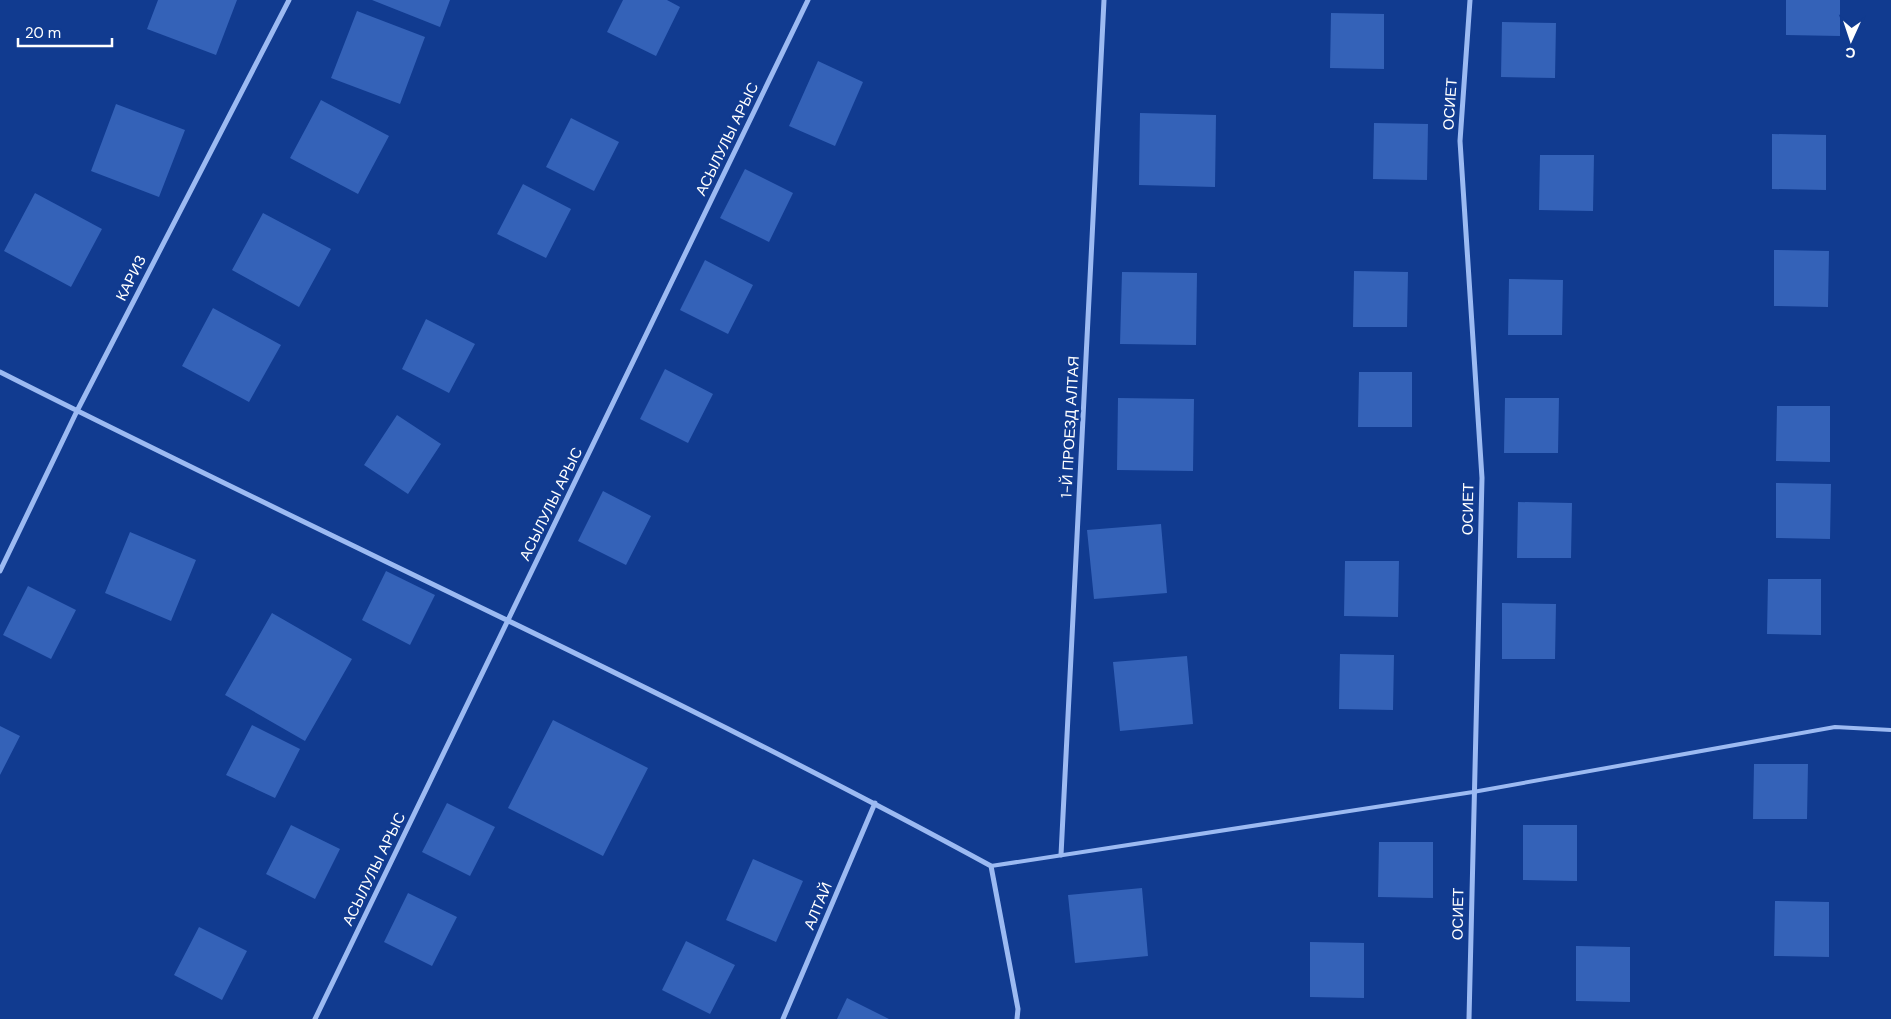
<svg xmlns="http://www.w3.org/2000/svg" width="1891" height="1019" font-family="'DM Sans',sans-serif">
<style>
.building{fill:#3462b8}
.lines{fill:none;stroke-linecap:round;stroke-linejoin:round}
.service{stroke:#9cbaf2;stroke-width:4}
.minor{stroke:#9cbaf2;stroke-width:5}
.labels{text-anchor:middle;dominant-baseline:central;stroke-width:4.5;stroke-linejoin:round;paint-order:stroke}
.street-label{font-size:15px;fill:#fff;stroke:#113b90}
</style>
<rect width="100%" height="100%" fill="#113b90"/>
<path class="building" d="M 158,0 L 237,0 L 216,55 L 147,29 Z
M 372,0 L 450,0 L 440,27 Z
M 623,0 L 667,0 L 680,7 L 656,56 L 607,32 Z
M 1786,0 L 1840,0 L 1840,36 L 1786,35 Z
M 357,11 L 425,37 L 400,104 L 331,78 Z
M 1331,13 L 1384,14 L 1384,69 L 1330,68 Z
M 1502,22 L 1556,23 L 1555,78 L 1501,77 Z
M 818,61 L 863,82 L 835,146 L 789,126 Z
M 321,100 L 389,136 L 358,194 L 290,158 Z
M 116,104 L 185,130 L 159,197 L 91,171 Z
M 1140,113 L 1216,115 L 1215,187 L 1139,185 Z
M 571,118 L 619,142 L 594,191 L 546,167 Z
M 1374,123 L 1428,124 L 1427,180 L 1373,179 Z
M 1772,134 L 1826,135 L 1826,190 L 1772,189 Z
M 1540,155 L 1594,155 L 1593,211 L 1539,210 Z
M 745,169 L 793,193 L 769,242 L 720,218 Z
M 523,184 L 571,209 L 546,258 L 497,234 Z
M 35,193 L 102,229 L 71,287 L 4,251 Z
M 263,213 L 331,249 L 299,307 L 232,270 Z
M 1774,250 L 1829,251 L 1828,307 L 1774,306 Z
M 705,260 L 753,285 L 728,334 L 680,310 Z
M 1354,271 L 1408,272 L 1407,327 L 1353,327 Z
M 1122,272 L 1197,273 L 1196,345 L 1120,344 Z
M 1509,279 L 1563,280 L 1562,335 L 1508,335 Z
M 213,308 L 281,345 L 249,402 L 182,366 Z
M 426,319 L 475,344 L 449,393 L 402,369 Z
M 665,369 L 713,394 L 688,443 L 640,419 Z
M 1359,372 L 1412,372 L 1412,427 L 1358,427 Z
M 1118,398 L 1194,399 L 1193,471 L 1117,470 Z
M 1505,398 L 1559,398 L 1558,453 L 1504,453 Z
M 1777,406 L 1830,406 L 1830,462 L 1776,461 Z
M 397,415 L 441,444 L 408,494 L 364,465 Z
M 1776,483 L 1831,484 L 1830,539 L 1776,538 Z
M 603,491 L 651,516 L 626,565 L 578,541 Z
M 1518,502 L 1572,503 L 1571,558 L 1517,558 Z
M 1161,524 L 1167,593 L 1094,599 L 1087,530 Z
M 130,532 L 196,560 L 171,621 L 105,593 Z
M 1345,561 L 1399,561 L 1398,617 L 1344,616 Z
M 386,571 L 435,595 L 410,645 L 362,620 Z
M 1768,579 L 1821,579 L 1821,635 L 1767,634 Z
M 28,586 L 76,610 L 51,659 L 3,635 Z
M 1502,603 L 1556,604 L 1555,659 L 1502,659 Z
M 272,613 L 352,659 L 305,741 L 225,695 Z
M 1340,654 L 1394,655 L 1393,710 L 1339,709 Z
M 1187,656 L 1193,724 L 1120,731 L 1113,662 Z
M 553,720 L 648,768 L 603,856 L 508,808 Z
M 252,725 L 300,749 L 275,798 L 226,775 Z
M 0,726 L 20,736 L 0,775 Z
M 1754,764 L 1808,764 L 1807,819 L 1753,819 Z
M 447,803 L 495,827 L 470,876 L 422,852 Z
M 291,825 L 340,849 L 315,899 L 266,874 Z
M 1523,825 L 1577,825 L 1577,881 L 1523,880 Z
M 1379,842 L 1433,842 L 1433,898 L 1378,897 Z
M 753,859 L 803,881 L 776,942 L 726,920 Z
M 1142,888 L 1148,956 L 1075,963 L 1068,895 Z
M 408,893 L 457,917 L 432,966 L 384,942 Z
M 1775,901 L 1829,902 L 1829,957 L 1774,956 Z
M 199,927 L 247,951 L 222,1000 L 174,975 Z
M 686,941 L 735,965 L 710,1014 L 662,990 Z
M 1310,942 L 1364,943 L 1364,998 L 1310,997 Z
M 1576,946 L 1630,947 L 1630,1002 L 1576,1001 Z
M 847,998 L 889,1019 L 837,1019 Z"/>
<g class="lines">
<path class="service" d="M 991,866 L 1473,792 L 1835,727 L 1891,730"/>
<path class="minor" d="M 0,372 C 329,539 666,689 991,866 L 1018,1009 L 1017,1019
M 0,571 L 77,411 L 289,0
M 1061,855 L 1104,0
M 315,1019 L 808,0
M 783,1019 L 875,803
M 1469,1019 L 1482,478 L 1460,141 L 1470,0"/>
</g>
<g class="labels">
<g class="street-label">
<text transform="translate(1450 104) rotate(-86)">ОСИЕТ</text>
<text transform="translate(727 139) rotate(-64)">АСЫЛУЛЫ АРЫС</text>
<text transform="translate(131 278) rotate(-63)">КАРИЗ</text>
<text transform="translate(1070 427) rotate(-87)">1-Й ПРОЕЗД АЛТАЯ</text>
<text transform="translate(551 504) rotate(-64)">АСЫЛУЛЫ АРЫС</text>
<text transform="translate(1468 509) rotate(-89)">ОСИЕТ</text>
<text transform="translate(374 869) rotate(-64)">АСЫЛУЛЫ АРЫС</text>
<text transform="translate(818 906) rotate(-67)">АЛТАЙ</text>
<text transform="translate(1458 914) rotate(-89)">ОСИЕТ</text>
</g>
</g>
<g transform="translate(1851 40) rotate(183)" stroke="#113b90" stroke-width="4" paint-order="stroke">
<path d="M0-4L9 19L0 12L-9 19Z" fill="#ffffff"/>
<text y="-8" font-size="14" font-weight="bold" text-anchor="middle" fill="#ffffff">С</text>
</g>
<path d="M18 38v8h94v-8" fill="none" stroke="#ffffff" stroke-width="2.5"/>
<text x="25" y="38" font-size="15" fill="#ffffff" stroke="#113b90" stroke-width="4" paint-order="stroke">20 m</text>
</svg>
